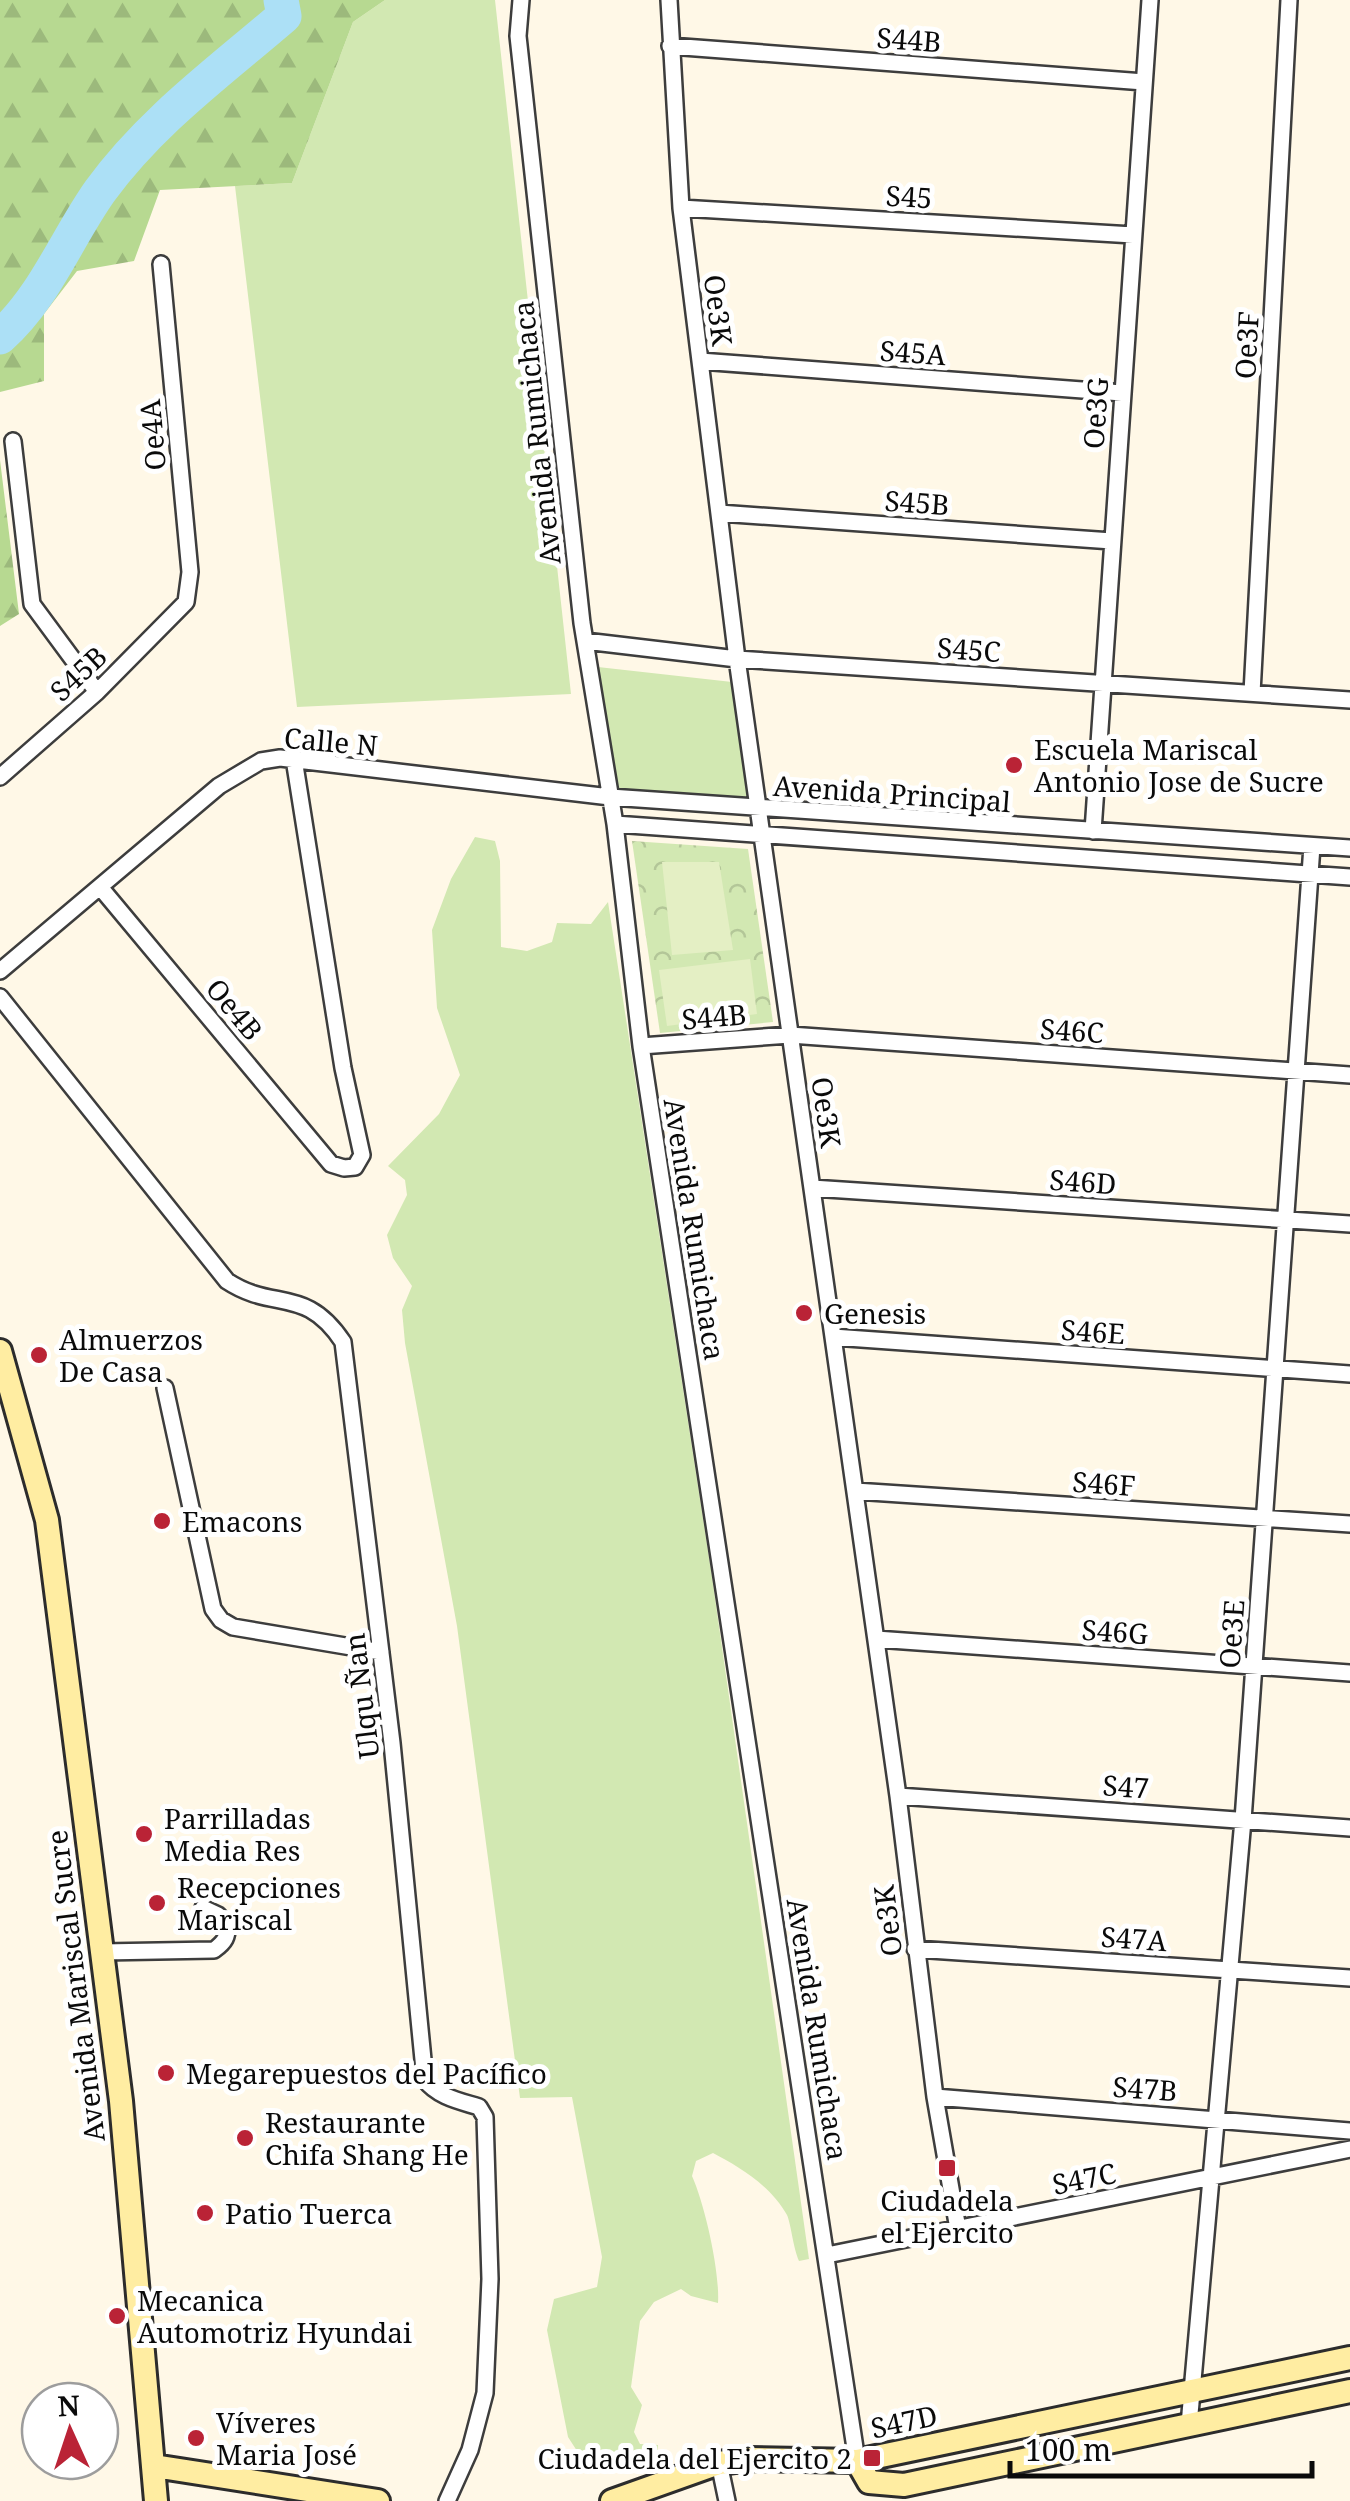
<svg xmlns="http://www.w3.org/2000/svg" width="1350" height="2501" font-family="'Noto Serif',serif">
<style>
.grass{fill:#d2e8b2}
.forest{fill:url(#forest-firs)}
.park{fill:url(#park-crowns)}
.pitch{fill:#e4efc4}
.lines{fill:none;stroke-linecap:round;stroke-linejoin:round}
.river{stroke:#ace0f6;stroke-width:35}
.street-casing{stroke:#3d3d3d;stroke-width:20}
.secondary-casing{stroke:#2c2c2c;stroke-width:28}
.street{stroke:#fff;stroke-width:15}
.secondary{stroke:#ffeda2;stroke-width:22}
.poi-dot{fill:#ba2336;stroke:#fff;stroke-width:4}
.labels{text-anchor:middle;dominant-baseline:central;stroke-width:10;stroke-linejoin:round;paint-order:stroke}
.street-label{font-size:28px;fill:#0a0a0a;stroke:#fff}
.poi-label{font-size:28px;fill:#0a0a0a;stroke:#fff;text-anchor:start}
</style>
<defs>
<pattern id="forest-firs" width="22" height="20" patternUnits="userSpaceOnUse" patternTransform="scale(2.5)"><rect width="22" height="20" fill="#b7d991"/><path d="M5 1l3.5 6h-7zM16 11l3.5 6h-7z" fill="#9cb97c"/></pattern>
<pattern id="park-crowns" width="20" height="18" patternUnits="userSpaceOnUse" patternTransform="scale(2.5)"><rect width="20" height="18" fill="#d2e8b2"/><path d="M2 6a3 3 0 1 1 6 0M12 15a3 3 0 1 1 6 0" fill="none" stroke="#b3c698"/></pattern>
</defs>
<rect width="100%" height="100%" fill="#fff8e7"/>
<path class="grass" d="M 385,0 L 495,0 L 571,694 L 297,707 L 235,186 L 292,183 L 353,22 Z
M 589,666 L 741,683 L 759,809 L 610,797 Z
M 475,837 L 495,841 L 500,861 L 501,947 L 527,951 L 552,942 L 557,923 L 591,924 L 608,902 L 712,1577 L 809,2259 L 799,2261 C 793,2247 791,2224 787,2215 C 772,2187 740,2167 713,2153 L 696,2161 L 692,2176 C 705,2205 720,2272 718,2303 L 691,2296 L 681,2289 L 654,2302 L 640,2321 L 631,2387 L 642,2405 L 634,2432 L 640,2444 L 658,2445 L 657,2455 C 628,2463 608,2462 579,2454 L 568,2437 L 547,2330 L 554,2299 L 597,2287 L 602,2257 L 572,2097 L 520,2098 L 457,1626 L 405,1343 L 402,1310 L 412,1286 L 393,1258 L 387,1235 L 407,1195 L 405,1180 L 388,1166 L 439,1114 L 460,1075 L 437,1008 L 432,930 L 451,879 Z"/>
<path class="forest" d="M 0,0 L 385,0 L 353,22 L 292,183 L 160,190 L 134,261 L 77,271 L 44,314 L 44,381 L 0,392 Z
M 0,460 L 19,614 L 0,626 Z"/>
<path class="park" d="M 632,841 L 748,849 L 773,1022 L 660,1033 Z"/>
<path class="pitch" d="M 662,862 L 719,862 L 733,950 L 672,955 Z
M 750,959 L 757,1014 L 667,1026 L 659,970 Z"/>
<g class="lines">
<path class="river" d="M 0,337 C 45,297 66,239 100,191 C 151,121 219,72 284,16 L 281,0"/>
<defs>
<path id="street" d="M 521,0 L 518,36 L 582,623 L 615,824 L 641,1046 L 857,2461
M 669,0 L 681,208 L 737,659 L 898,1796 L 935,2097 L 958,2229
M 670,46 L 1144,82
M 681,208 L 1133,235
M 700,361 L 1122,393
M 13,441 L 32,604 L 97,692
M 719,513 L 1112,541
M 585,641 L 737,659 L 1350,700
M 1252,693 L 1289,0
M 0,777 L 97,692 L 186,602 L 190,572 L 161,264
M 615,824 L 1350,877
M 1093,831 L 1150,0
M 100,887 L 331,1164 L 344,1168 L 355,1167 L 362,1155 L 343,1068 L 294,759
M 0,971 L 219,786 L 261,761 L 280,758 L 610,797 L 1350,848
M 0,997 L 227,1281 C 274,1312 305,1285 343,1342 L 392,1743 L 425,2080 C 438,2097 460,2101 479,2107 L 485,2117 L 490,2279 L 485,2393 L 470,2450 L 447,2501
M 641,1046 L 790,1035 L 1350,1075
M 812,1188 L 1350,1224
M 833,1337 L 1350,1374
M 165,1388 L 213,1609 L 221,1620 L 233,1627 L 381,1652
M 855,1491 L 1350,1524
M 876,1639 L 1350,1673
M 898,1796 L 1350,1828
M 915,1949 L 1350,1978
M 102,1952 L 214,1950 C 225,1942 228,1937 227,1924 L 218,1915 L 203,1908
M 935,2097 L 1350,2131
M 827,2255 L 1350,2149
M 1189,2425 L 1243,1820 L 1312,846
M 719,2463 L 727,2501"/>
<path id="secondary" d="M 0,1351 L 47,1520 L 121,2101 L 156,2501
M 857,2461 L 869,2482 L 904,2485 L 1350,2391
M 154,2466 L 378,2501
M 612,2501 L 719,2463 L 750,2459 L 857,2461 L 1350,2358"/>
</defs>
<use href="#street" class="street-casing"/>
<use href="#secondary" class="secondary-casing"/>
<use href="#street" class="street"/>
<use href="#secondary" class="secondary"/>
</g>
<g class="poi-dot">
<circle cx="1014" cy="765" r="10"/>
<circle cx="804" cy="1313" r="10"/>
<circle cx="39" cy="1355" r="10"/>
<circle cx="162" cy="1521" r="10"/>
<circle cx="144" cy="1834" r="10"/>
<circle cx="157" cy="1903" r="10"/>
<circle cx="166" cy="2073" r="10"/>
<circle cx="245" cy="2138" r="10"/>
<rect x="937" y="2158" width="20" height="20" rx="5"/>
<circle cx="205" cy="2213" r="10"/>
<circle cx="117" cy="2316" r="10"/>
<circle cx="196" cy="2438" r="10"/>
<rect x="862" y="2448" width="20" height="20" rx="5"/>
</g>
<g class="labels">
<g class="street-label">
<text transform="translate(909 39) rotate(4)">S44B</text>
<text transform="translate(909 196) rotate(3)">S45</text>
<text transform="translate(719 310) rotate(83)">Oe3K</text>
<text transform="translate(1246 345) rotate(-87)">Oe3F</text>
<text transform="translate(913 352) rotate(4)">S45A</text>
<text transform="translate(1095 413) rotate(-86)">Oe3G</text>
<text transform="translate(536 433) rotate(-96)">Avenida Rumichaca</text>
<text transform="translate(152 435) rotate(-95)">Oe4A</text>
<text transform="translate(917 502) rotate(4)">S45B</text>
<text transform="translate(969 649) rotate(4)">S45C</text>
<text transform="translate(78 673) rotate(-43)">S45B</text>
<text transform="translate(331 741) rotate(5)">Calle N</text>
<text transform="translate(892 793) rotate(4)">Avenida Principal</text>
<text transform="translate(235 1009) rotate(50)">Oe4B</text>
<text transform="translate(714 1016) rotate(-5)">S44B</text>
<text transform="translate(1072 1030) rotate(4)">S46C</text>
<text transform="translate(827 1112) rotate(82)">Oe3K</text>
<text transform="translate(1083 1181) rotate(4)">S46D</text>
<text transform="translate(695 1229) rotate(81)">Avenida Rumichaca</text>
<text transform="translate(1093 1331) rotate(4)">S46E</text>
<text transform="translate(1104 1483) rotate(4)">S46F</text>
<text transform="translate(1115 1631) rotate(4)">S46G</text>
<text transform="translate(1231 1634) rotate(-86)">Oe3E</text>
<text transform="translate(361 1696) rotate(-97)">Ulqu Ñan</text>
<text transform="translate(1126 1786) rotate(4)">S47</text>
<text transform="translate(887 1921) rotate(-97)">Oe3K</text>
<text transform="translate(1134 1938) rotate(4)">S47A</text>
<text transform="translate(75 1986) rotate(-97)">Avenida Mariscal Sucre</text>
<text transform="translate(818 2029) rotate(81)">Avenida Rumichaca</text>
<text transform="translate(1145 2088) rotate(4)">S47B</text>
<text transform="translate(1084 2178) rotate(-11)">S47C</text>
<text transform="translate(904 2421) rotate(-12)">S47D</text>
</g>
<g class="poi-label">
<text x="1034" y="749">Escuela Mariscal<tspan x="1034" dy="32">Antonio Jose de Sucre</tspan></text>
<text x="824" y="1313">Genesis</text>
<text x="59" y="1339">Almuerzos<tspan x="59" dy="32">De Casa</tspan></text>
<text x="182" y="1521">Emacons</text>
<text x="164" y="1818">Parrilladas<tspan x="164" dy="32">Media Res</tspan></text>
<text x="177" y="1887">Recepciones<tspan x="177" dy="32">Mariscal</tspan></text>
<text x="186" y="2073">Megarepuestos del Pacífico</text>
<text x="265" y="2122">Restaurante<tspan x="265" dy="32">Chifa Shang He</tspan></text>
<text x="947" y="2200" text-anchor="middle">Ciudadela<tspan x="947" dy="32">el Ejercito</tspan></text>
<text x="225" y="2213">Patio Tuerca</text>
<text x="137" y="2300">Mecanica<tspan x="137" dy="32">Automotriz Hyundai</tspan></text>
<text x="216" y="2422">Víveres<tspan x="216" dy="32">Maria José</tspan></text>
<text x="852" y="2458" text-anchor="end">Ciudadela del Ejercito 2</text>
</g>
</g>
<g transform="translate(70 2431) rotate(357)"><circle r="48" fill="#ffffff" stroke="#9d9d9d" stroke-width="2.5"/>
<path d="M0-8L18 38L0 25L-18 38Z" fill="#ba2336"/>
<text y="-15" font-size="28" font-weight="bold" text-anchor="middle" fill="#0a0a0a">N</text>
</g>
<path d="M1010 2461v15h302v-15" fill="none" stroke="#0a0a0a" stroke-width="5"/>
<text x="1025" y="2461" font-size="30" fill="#0a0a0a" stroke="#ffffff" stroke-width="8" paint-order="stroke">100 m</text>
</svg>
